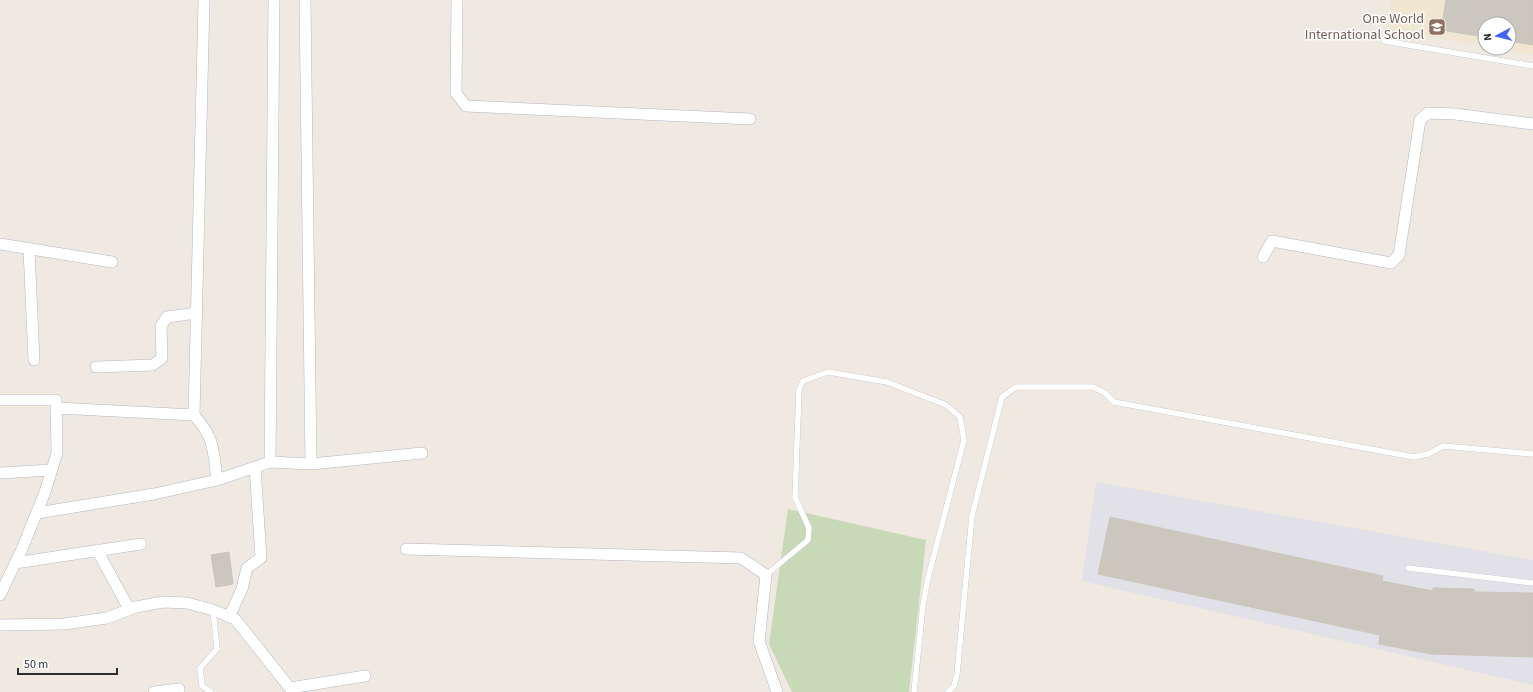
<svg xmlns="http://www.w3.org/2000/svg" width="1533" height="692" font-family="'Source Sans 3',sans-serif">
<style>
.industrial{fill:#e3e1e8}
.education{fill:#f0e6d1}
.cemetery{fill:#c8d9b8}
.building{fill:#cbc7bf;stroke:#cbc5ba}
.lines{fill:none;stroke-linecap:round;stroke-linejoin:round}
.service-casing{stroke:#b4b7c1;stroke-width:6}
.minor-casing{stroke:#b4b7c1;stroke-width:12}
.service{stroke:#fff;stroke-width:5.5}
.minor{stroke:#fff;stroke-width:11}
.labels{text-anchor:middle;dominant-baseline:central;stroke-width:3;stroke-linejoin:round;paint-order:stroke}
.education-label{font-size:14px;fill:#785e54;stroke:#fff;text-anchor:end}
</style>
<rect width="100%" height="100%" fill="#efe9e1"/>
<path class="industrial" d="M 1096,482 L 1533,560 L 1533,685 L 1082,581 Z"/>
<path class="education" d="M 1391,0 L 1533,0 L 1533,55 L 1494,48 L 1509,48 L 1509,24 L 1485,24 L 1485,46 L 1388,30 Z"/>
<path class="cemetery" d="M 788,509 L 926,540 L 909,692 L 792,692 L 769,644 Z"/>
<path class="building" d="M 1446,0 L 1533,0 L 1533,45 L 1509,41 L 1509,24 L 1485,24 L 1485,37 L 1441,30 Z
M 1110,517 L 1383,576 L 1382,581 L 1433,591 L 1433,588 L 1474,589 L 1474,592 L 1533,593 L 1533,657 L 1431,654 L 1379,644 L 1380,635 L 1098,574 Z
M 229,552 L 233,584 L 216,587 L 211,555 Z"/>
<g class="lines">
<defs>
<path id="service" d="M 1384,41 L 1533,66
M 1408,568 L 1533,583
M 766,575 L 808,540 L 809,528 L 795,497 L 799,390 L 803,381 L 828,372 L 887,382 L 946,405 L 960,417 L 964,440 L 928,578 L 923,605 L 914,692
M 211,692 L 202,686 L 200,668 L 217,649 L 213,610
M 948,692 L 954,686 L 957,674 L 972,516 L 1002,397 L 1016,387 L 1093,387 L 1105,393 L 1114,402 L 1414,457 L 1428,454 L 1443,446 L 1533,454"/>
<path id="minor" d="M 305,0 L 311,464
M 457,0 L 456,93 L 466,106 L 750,119
M 0,244 L 112,262
M 29,249 L 34,360
M 1263,257 L 1272,241 L 1391,263 L 1399,255 L 1420,120 L 1428,113 L 1455,114 L 1533,124
M 96,367 L 153,365 L 162,358 L 161,326 L 167,317 L 196,313
M 0,400 L 56,400 L 57,453 L 45,492 L 22,549 L 0,595
M 57,408 L 194,415 L 204,0
M 194,415 C 215,439 213,449 217,480
M 270,462 L 274,0
M 0,473 L 52,470
M 37,513 L 154,494 L 217,480 L 270,462 L 311,464 L 422,453
M 406,549 L 741,558 L 766,575 L 759,641 L 777,692
M 97,550 L 129,609
M 15,563 L 141,544
M 229,617 L 242,589 L 247,568 L 261,558 L 255,467
M 0,625 L 64,624 L 107,618 L 136,607 L 163,602 L 187,603 L 213,610 L 235,619 L 293,692
M 290,688 L 365,676
M 154,692 L 179,689"/>
</defs>
<use href="#service" class="service-casing"/>
<use href="#minor" class="minor-casing"/>
<use href="#service" class="service"/>
<use href="#minor" class="minor"/>
</g>
<defs>
<symbol id="school-square" viewBox="-11 -11 22 22"><rect x="-9" y="-9" width="18" height="18" rx="4" fill="#8d6e63" stroke="#fff"/><path d="M0-5L7-2L0 1L-7-2ZM-4 1L0 2.5L4 1V4Q0 6-4 4Z" fill="#fff"/></symbol>
</defs>
<g fill-rule="evenodd">
<use href="#school-square" x="1427" y="17" width="20" height="20"/>
</g>
<g class="labels">
<g class="education-label">
<text x="1424" y="19">One World<tspan x="1424" dy="16">International School</tspan></text>
</g>
</g>
<g transform="translate(1497 36) rotate(263)"><circle r="19" fill="#ffffff" stroke="#ababab"/>
<path d="M0-3L7 15L0 10L-7 15Z" fill="#4264fb"/>
<text y="-6" font-size="11" font-weight="bold" text-anchor="middle" fill="#2e2e2e">N</text>
</g>
<path d="M18 668v6h99v-6" fill="none" stroke="#2e2e2e" stroke-width="2"/>
<text x="24" y="668" font-size="12" fill="#2e2e2e" stroke="#ffffff" stroke-width="3" paint-order="stroke">50 m</text>
</svg>
